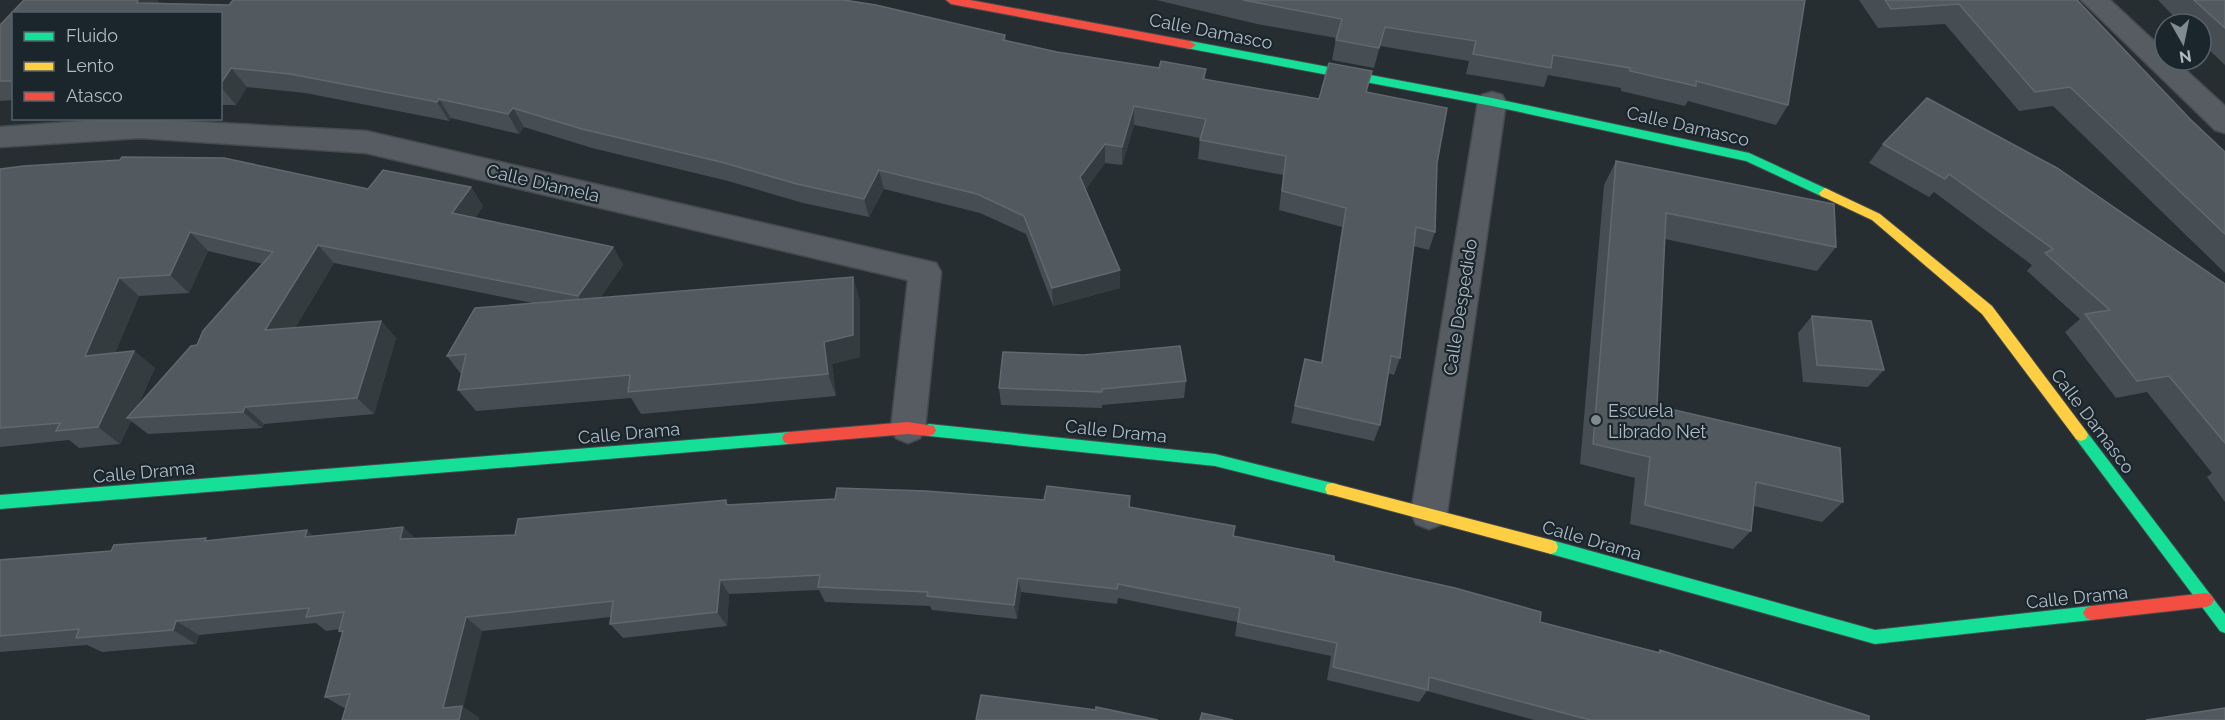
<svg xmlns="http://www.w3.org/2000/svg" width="2225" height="720" font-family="Raleway,sans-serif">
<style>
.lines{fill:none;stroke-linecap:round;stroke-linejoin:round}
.street-casing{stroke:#444a4d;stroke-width:3}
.fast-casing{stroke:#444a4d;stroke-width:2}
.slow-casing{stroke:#444a4d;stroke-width:2}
.jam-casing{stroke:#444a4d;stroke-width:2}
.street{fill:#565c61;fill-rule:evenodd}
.fast{fill:#16e098;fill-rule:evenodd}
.slow{fill:#ffcf43;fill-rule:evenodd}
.jam{fill:#f24e42;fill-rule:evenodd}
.wall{fill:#474e53;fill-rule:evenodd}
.shaded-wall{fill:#353c40}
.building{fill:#525a5f;stroke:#61696f;stroke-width:1.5}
.poi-dot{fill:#7f8a91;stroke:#1a252c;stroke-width:2}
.labels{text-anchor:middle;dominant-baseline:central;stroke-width:4.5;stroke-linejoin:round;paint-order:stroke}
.street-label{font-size:18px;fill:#afbbc4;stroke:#1a252c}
.poi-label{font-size:18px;fill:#afbbc4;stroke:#1a252c;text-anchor:start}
</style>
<rect width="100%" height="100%" fill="#262e32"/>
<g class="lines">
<defs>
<path id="street" d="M 2081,0 L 2110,0 L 2165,51 L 2165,60 L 2175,60 L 2225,106 L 2225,133 L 2215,130 Z
M 1492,92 L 1502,95 L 1506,102 L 1447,513 L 1442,524 L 1429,529 L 1416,524 L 1411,513 L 1478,102 L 1482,95 Z
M 126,118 L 366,131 L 936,263 L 941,272 L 925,428 L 920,438 L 908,443 L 896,438 L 891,428 L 908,280 L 366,153 L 140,138 L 0,147 L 0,127 Z"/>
<path id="fast" d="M 1190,41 L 1492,98 L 1749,153 L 1829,190 L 1831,193 L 1825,198 L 1821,196 L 1746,161 L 1492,106 L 1186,48 L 1186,42 Z
M 929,424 L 1215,454 L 1332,483 L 1337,484 L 1339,489 L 1337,494 L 1332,495 L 1215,466 L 929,436 L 924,434 L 922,430 L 924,426 Z
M 2081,429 L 2086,431 L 2225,614 L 2225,633 L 2220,631 L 2076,439 L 2074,435 L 2076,431 Z
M 789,432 L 794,434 L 796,438 L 794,442 L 789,444 L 0,509 L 0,495 Z
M 1551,540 L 1875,630 L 2091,606 L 2096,608 L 2099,613 L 2096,618 L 2091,620 L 1875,644 L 1551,554 L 1546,552 L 1544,547 L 1546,542 Z"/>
<path id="slow" d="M 1825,188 L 1880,214 L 1992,306 L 2086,431 L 2088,435 L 2086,439 L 2081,441 L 2076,439 L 1982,314 L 1872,220 L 1821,196 L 1819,193 Z
M 1332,483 L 1551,540 L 1556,542 L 1558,547 L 1556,552 L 1551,554 L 1332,495 L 1327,494 L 1325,489 L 1327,484 Z"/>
<path id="jam" d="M 946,0 L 970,0 L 1190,41 L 1196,45 L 1190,49 L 951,4 Z
M 908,422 L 934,426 L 936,430 L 934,434 L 929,436 L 908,434 L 789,444 L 784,442 L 782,438 L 784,434 L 789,432 Z
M 2206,593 L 2211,595 L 2214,600 L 2211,605 L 2206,607 L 2091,620 L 2086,618 L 2083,613 L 2086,608 L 2091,606 Z"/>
</defs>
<use href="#street" class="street-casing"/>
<use href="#fast" class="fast-casing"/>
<use href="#slow" class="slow-casing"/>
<use href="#jam" class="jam-casing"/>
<use href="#street" class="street"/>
<use href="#fast" class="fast"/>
<use href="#slow" class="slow"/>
<use href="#jam" class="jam"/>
</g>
<path class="wall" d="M 24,0 L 157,0 L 160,4 L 1005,35 L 1006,41 L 1057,52 L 1159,68 L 1206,69 L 1205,79 L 1319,99 L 1367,93 L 1437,163 L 1435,232 L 1429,250 L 1413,246 L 1400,358 L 1394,375 L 1388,373 L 1380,425 L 1374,441 L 1291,423 L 1305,359 L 1321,362 L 1342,227 L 1279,210 L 1283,175 L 1198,159 L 1200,138 L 1134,125 L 1122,165 L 1105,163 L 1086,189 L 1120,288 L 1053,306 L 1026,234 L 980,213 L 884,189 L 869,217 L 803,203 L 728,181 L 592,148 L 524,127 L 519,134 L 451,118 L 449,121 L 305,93 L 247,87 L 236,105 L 220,105 L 220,14 L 14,14 L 14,100 L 0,101 L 0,25 Z
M 1156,0 L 1805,0 L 1788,105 L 1776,125 L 1688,101 L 1685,106 L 1621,91 L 1621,88 L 1548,75 L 1544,87 L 1466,74 L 1469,61 L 1380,46 L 1374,68 L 1332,60 L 1336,38 L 1257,24 Z
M 1859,0 L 2077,0 L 2191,120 L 2225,152 L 2225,273 L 2053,106 L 2019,111 L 1945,24 L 1878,28 Z
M 2158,0 L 2225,0 L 2225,65 L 2201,42 L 2201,24 L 2181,24 Z
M 1883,144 L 2225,284 L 2225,502 L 2207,477 L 2212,473 L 2147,392 L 2116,398 L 2065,332 L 2080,319 L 2027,271 L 2032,265 L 1934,192 L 1929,197 L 1869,163 Z
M 1616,161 L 1836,247 L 1817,271 L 1665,239 L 1657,406 L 1843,502 L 1822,522 L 1754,506 L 1751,531 L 1733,549 L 1630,524 L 1635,478 L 1580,464 L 1604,185 Z
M 0,169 L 368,189 L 471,187 L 483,206 L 475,218 L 613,247 L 623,265 L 600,298 L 860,300 L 860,357 L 832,364 L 836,396 L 641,414 L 631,398 L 476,411 L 458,390 L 461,374 L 447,356 L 533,303 L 334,263 L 295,328 L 381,321 L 396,338 L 374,414 L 264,424 L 262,428 L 148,434 L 131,421 L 120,444 L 79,448 L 69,440 L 0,447 ZM 208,251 L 263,264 L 197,345 L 138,405 L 155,368 L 134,351 L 115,353 L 139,296 L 189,293 Z
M 1812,316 L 1884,370 L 1868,387 L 1803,382 L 1798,333 Z
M 1186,381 L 1184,398 L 1102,405 L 1102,408 L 1001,405 L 999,388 Z
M 1130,496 L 1130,507 L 1233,536 L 1334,561 L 1540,622 L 1658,652 L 1660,650 L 1869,720 L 1534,720 L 1427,691 L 1419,702 L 1327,680 L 1331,656 L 1235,636 L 1237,622 L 1118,598 L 1117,604 L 1021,592 L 1017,619 L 932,610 L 930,606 L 825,602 L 819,590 L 729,594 L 727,626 L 623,638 L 610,624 L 611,617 L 482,631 L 463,707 L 479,718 L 346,709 L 325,697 L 342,633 L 339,631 L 340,629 L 326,631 L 316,623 L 199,635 L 196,644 L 102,652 L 87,645 L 0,652 L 0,559 L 111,551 L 210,541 L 314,536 L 416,539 L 515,535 L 726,500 L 728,505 L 1044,500 Z"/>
<path class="shaded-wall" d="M 138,0 L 157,0 L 162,6 L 137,3 Z
M 231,68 L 247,87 L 236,105 L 220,86 Z
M 439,99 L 451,118 L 449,121 L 437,102 Z
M 1134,106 L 1134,125 L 1122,165 L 1122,147 Z
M 513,108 L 524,127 L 519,134 L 508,114 Z
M 1105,144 L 1105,163 L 1081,196 L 1080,177 Z
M 879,170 L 884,189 L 869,217 L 864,199 Z
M 471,187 L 483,206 L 465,232 L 452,213 Z
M 190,232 L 208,251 L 189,293 L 170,275 Z
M 318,245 L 334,263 L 283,348 L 265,330 Z
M 613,247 L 623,265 L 589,314 L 578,296 Z
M 1120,270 L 1120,288 L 1053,306 L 1052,288 Z
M 853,277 L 860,300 L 860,357 L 832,364 L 836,396 L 828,374 L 824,342 Z
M 119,278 L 139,296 L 107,373 L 85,356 Z
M 381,321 L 396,338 L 374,414 L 357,398 Z
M 134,351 L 155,368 L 132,417 L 127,418 L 131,421 L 120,444 L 98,427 Z
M 245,407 L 264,424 L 262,428 L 243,412 Z
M 403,527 L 420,542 L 400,539 Z
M 307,530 L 326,546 L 305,537 Z
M 1018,578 L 1021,592 L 1017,619 L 1014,605 Z
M 720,580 L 729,594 L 727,626 L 717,612 Z
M 466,617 L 482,631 L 463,707 L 479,718 L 479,720 L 459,720 L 443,708 Z
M 176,621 L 199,635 L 196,644 L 173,630 Z"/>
<path class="building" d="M 24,0 L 138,0 L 137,3 L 229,5 L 233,0 L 844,0 L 876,5 L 1005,35 L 1003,40 L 1057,52 L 1159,68 L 1161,61 L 1206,69 L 1203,79 L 1319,99 L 1329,63 L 1372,71 L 1366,92 L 1447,108 L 1437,163 L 1435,232 L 1416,227 L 1400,358 L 1391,356 L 1380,425 L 1295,406 L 1305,359 L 1322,363 L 1346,208 L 1282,191 L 1286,156 L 1200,140 L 1206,119 L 1134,106 L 1122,147 L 1105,144 L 1080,177 L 1120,270 L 1052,288 L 1024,216 L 977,194 L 879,170 L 864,199 L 797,184 L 721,162 L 582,129 L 513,108 L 508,114 L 439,99 L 437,102 L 290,74 L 231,68 L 220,85 L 220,14 L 14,14 L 14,81 L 0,81 L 0,25 Z
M 1243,0 L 1805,0 L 1788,105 L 1696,81 L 1696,86 L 1630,71 L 1630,68 L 1553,55 L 1551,68 L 1473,54 L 1476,41 L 1385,27 L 1379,48 L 1336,40 L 1342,19 Z
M 1885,0 L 2077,0 L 2191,120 L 2225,152 L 2225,234 L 2070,87 L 2035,92 L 1959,4 L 1891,9 Z
M 2194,0 L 2225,0 L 2225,28 L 2195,1 Z
M 1927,98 L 2057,168 L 2225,284 L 2225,443 L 2169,376 L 2137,381 L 2085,314 L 2110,310 L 2045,253 L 2053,249 L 1949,174 L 1945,179 L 1883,144 Z
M 122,157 L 224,158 L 368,189 L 383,170 L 471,187 L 452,213 L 613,247 L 578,296 L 318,245 L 265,330 L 381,321 L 357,398 L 245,407 L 243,412 L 127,418 L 191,346 L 197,345 L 203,331 L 273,252 L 190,232 L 170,275 L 119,278 L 85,356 L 134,351 L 98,427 L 56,431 L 60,423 L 0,428 L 0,169 L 24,166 L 120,160 Z
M 1616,161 L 1834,204 L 1836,247 L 1666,213 L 1657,406 L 1840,448 L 1843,502 L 1756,482 L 1751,531 L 1645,505 L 1650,457 L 1593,444 Z
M 853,277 L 853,335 L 824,342 L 828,374 L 628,392 L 630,375 L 458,390 L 466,354 L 447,356 L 475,308 Z
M 1812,316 L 1871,321 L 1884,370 L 1817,365 Z
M 1180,346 L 1186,381 L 1102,389 L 1102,392 L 999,388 L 1003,352 L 1084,355 Z
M 1047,486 L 1130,496 L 1129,507 L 1235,526 L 1233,536 L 1334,556 L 1334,561 L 1455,588 L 1541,612 L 1540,622 L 1660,653 L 1660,650 L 1869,716 L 1869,720 L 1590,720 L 1429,677 L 1428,690 L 1333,667 L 1337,643 L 1238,622 L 1240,608 L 1118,584 L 1117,589 L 1018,578 L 1014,605 L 927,596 L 928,592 L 818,587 L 820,575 L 720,580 L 717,612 L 610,624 L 613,601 L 466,617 L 443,708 L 462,706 L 459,720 L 342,720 L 350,694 L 325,697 L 343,631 L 339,631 L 344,612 L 306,617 L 309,608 L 176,621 L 173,630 L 76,638 L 79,629 L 0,636 L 0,560 L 111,551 L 114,545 L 206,538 L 205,541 L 307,530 L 305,537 L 403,527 L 400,539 L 515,535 L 518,519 L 726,500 L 726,505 L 835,499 L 837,488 L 926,491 L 1044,500 Z
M 981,695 L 1096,710 L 1096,707 L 1158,720 L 976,720 Z
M 2225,708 L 2225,720 L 2146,720 Z
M 1202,713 L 1233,720 L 1200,720 Z"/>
<circle class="poi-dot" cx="1596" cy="420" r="6"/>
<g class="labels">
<g class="street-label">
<text transform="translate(1211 31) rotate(11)">Calle Damasco</text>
<text transform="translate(1688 126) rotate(13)">Calle Damasco</text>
<text transform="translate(543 183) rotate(13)">Calle Diamela</text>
<text transform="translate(1460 307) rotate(-81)">Calle Despedido</text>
<text transform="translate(2093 421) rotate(53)">Calle Damasco</text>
<text transform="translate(1116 431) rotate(6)">Calle Drama</text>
<text transform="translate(629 433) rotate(-5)">Calle Drama</text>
<text transform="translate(144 472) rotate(-5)">Calle Drama</text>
<text transform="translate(1592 540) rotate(16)">Calle Drama</text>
<text transform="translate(2077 597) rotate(-6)">Calle Drama</text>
</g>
<g class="poi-label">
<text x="1608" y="410">Escuela<tspan x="1608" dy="21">Librado Net</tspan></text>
</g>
</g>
<rect x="12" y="12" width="210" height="108" fill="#1a252c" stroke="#566169" stroke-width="1.5"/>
<rect x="24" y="32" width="30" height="9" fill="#16e098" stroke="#566169" stroke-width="1.5"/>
<text x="66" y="42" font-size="18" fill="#afbbc4">Fluido</text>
<rect x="24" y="62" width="30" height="9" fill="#ffcf43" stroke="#566169" stroke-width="1.5"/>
<text x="66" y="72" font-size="18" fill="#afbbc4">Lento</text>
<rect x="24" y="92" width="30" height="9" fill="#f24e42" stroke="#566169" stroke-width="1.5"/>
<text x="66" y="102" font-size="18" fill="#afbbc4">Atasco</text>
<g transform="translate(2183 42) rotate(171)"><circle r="28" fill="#1a252c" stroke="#566169" stroke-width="1.5"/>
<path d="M0-4.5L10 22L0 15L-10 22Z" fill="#7f8a91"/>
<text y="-9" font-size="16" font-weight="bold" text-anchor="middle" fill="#afbbc4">N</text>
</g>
</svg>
